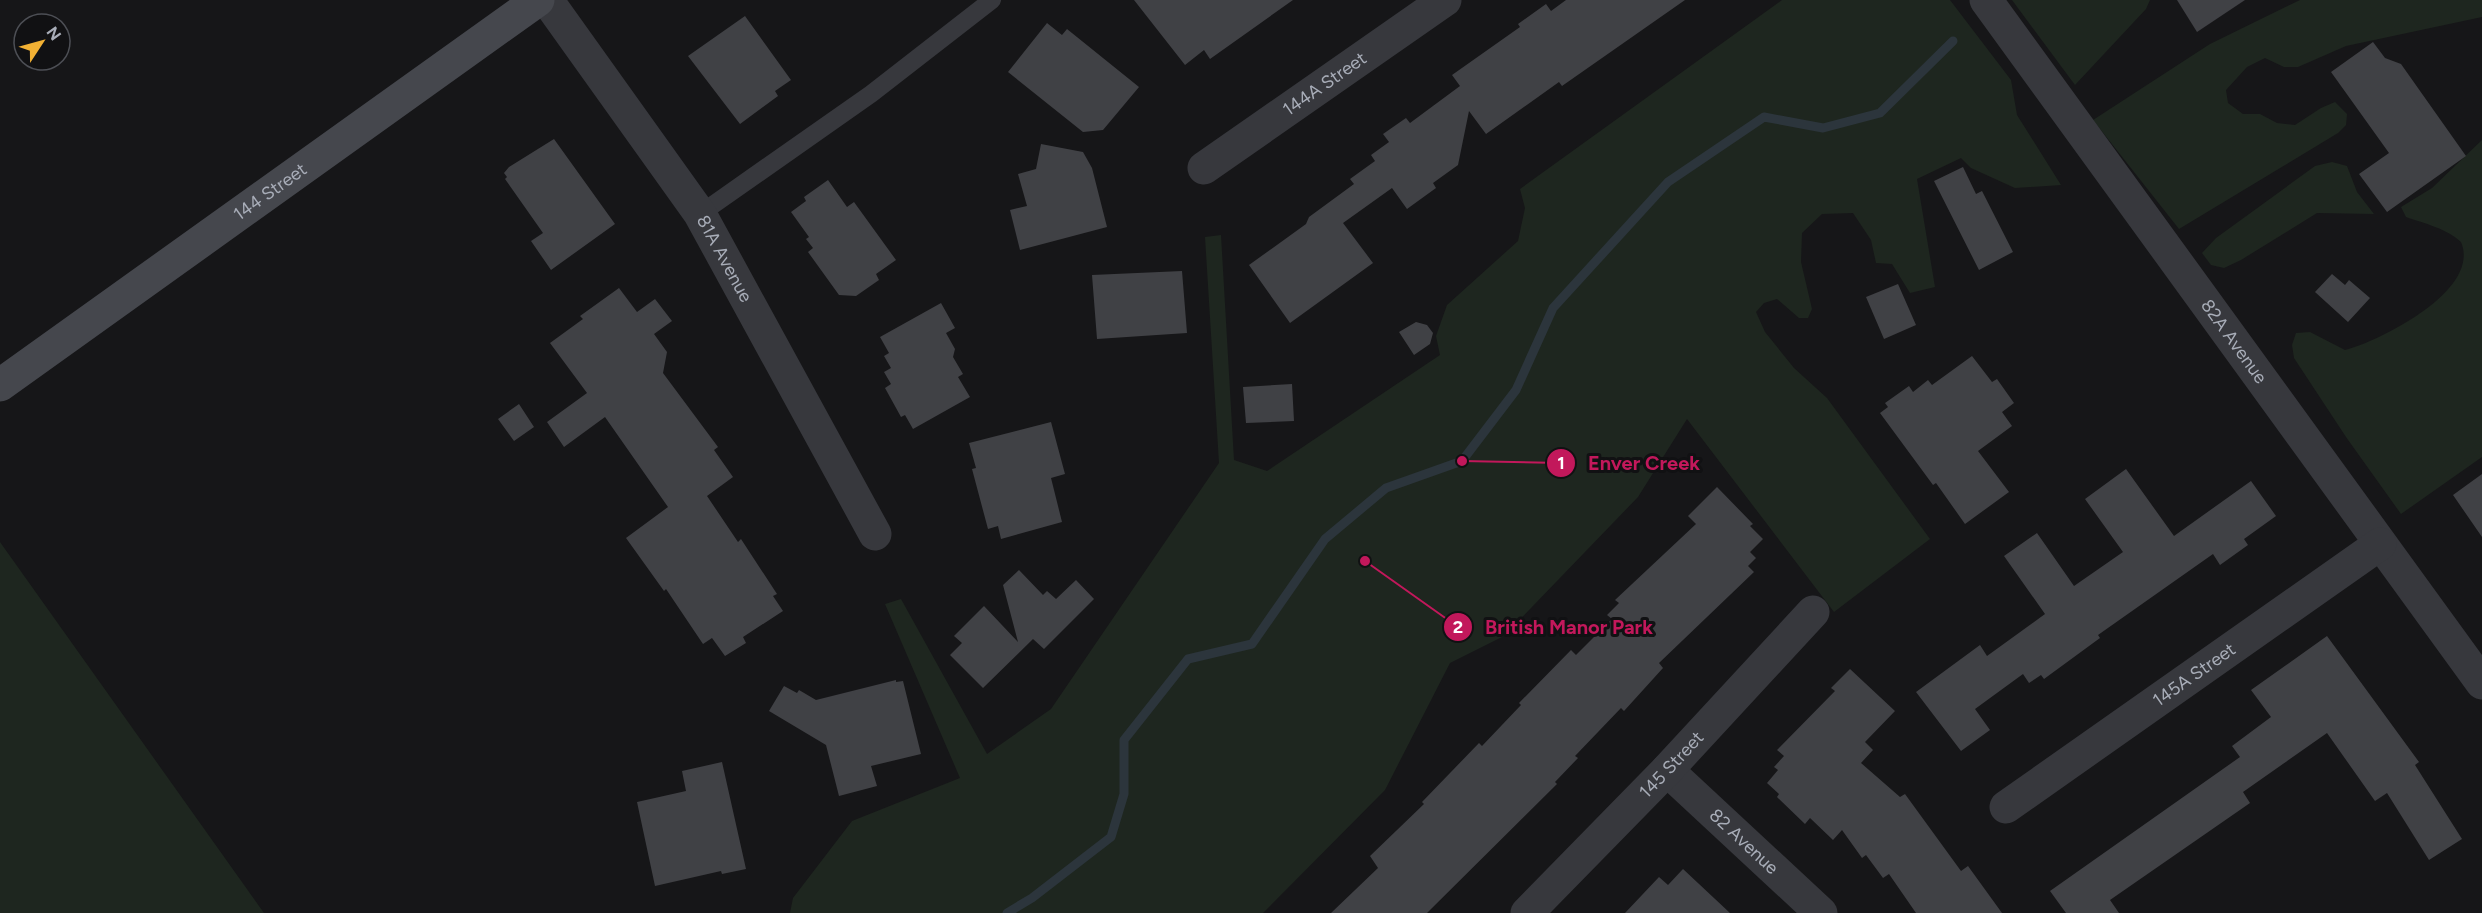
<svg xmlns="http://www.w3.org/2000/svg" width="2482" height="913" font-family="Figtree,sans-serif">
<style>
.green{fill:#1e261f}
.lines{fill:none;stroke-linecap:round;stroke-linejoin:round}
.stream{stroke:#2c353c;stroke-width:9}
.building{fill:#404145}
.lane{stroke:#37383d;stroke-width:18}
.street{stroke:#37383d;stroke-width:33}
.secondary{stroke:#45474d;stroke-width:33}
.labels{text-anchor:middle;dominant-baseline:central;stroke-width:6;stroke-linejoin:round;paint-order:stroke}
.street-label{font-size:18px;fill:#a8adb8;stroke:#111113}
.leader{fill:none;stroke:#c2185b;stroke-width:2}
.callout-dot{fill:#c2185b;stroke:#111113;stroke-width:2}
.mark-label{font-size:18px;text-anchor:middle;font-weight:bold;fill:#fff}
.callout-label{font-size:20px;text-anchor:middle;font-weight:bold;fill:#c2185b;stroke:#111113;stroke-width:6;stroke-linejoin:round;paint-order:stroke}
</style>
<rect width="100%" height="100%" fill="#161618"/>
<path class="green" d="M 1782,0 L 1950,0 L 2011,80 L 2017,115 L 2061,185 L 2015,188 L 1971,168 L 1961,158 L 1917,179 L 1935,287 L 1910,293 L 1892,264 L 1876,263 L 1871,240 L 1853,213 L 1822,214 L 1802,233 L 1801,262 L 1812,309 L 1808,318 L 1799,318 L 1777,299 L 1764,303 L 1756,312 L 1765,332 L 1794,368 L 1827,398 L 1930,539 L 1834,612 L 1687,419 L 1638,497 L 1504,636 L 1450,663 L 1385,790 L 1263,913 L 790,913 L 793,898 L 852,821 L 960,778 L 885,604 L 901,599 L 987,754 L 1051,709 L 1219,463 L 1205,237 L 1221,235 L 1234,460 L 1267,471 L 1440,355 L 1436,336 L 1447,305 L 1518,241 L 1525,208 L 1520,189 Z
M 2012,0 L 2150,0 L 2146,9 L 2075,85 Z
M 2300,0 L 2482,0 L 2482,17 L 2346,46 L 2298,67 L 2284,67 L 2265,58 L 2247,67 L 2226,90 L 2228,103 L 2243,114 L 2260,114 L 2277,123 L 2295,125 L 2321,108 L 2335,102 L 2347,114 L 2346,125 L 2338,133 L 2179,229 L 2093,120 L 2210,44 Z
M 2482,140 L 2482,457 L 2401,514 L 2346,437 L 2294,358 L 2292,345 L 2296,333 L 2310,332 L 2345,350 C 2377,342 2482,291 2461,242 C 2448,229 2423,223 2406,217 L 2401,207 L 2432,188 Z
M 2332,162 L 2347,166 L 2357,192 L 2374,214 L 2317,213 L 2241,260 L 2224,268 L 2211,265 L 2202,253 L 2216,238 L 2315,166 Z
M 0,542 L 264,913 L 0,913 Z"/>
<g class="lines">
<path class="stream" d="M 1007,913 L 1032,898 L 1111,837 L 1124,794 L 1124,740 L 1188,659 L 1252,644 L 1325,539 L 1386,488 L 1462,461 L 1516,390 L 1553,308 L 1668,182 L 1764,117 L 1823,128 L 1880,113 L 1953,41"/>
</g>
<path class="building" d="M 1134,0 L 1293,0 L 1210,59 L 1204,50 L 1185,65 Z
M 1566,0 L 1685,0 L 1562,86 L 1559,82 L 1486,134 L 1469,111 L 1458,165 L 1433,183 L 1436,188 L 1407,209 L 1392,188 L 1343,223 L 1373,263 L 1290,323 L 1249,265 L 1306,224 L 1309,217 L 1354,184 L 1350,179 L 1375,161 L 1371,155 L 1389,142 L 1383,134 L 1406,118 L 1410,123 L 1460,86 L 1452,75 L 1520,27 L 1518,24 L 1546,4 L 1551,11 Z
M 2177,0 L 2245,0 L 2197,32 Z
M 745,16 L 791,80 L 775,91 L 778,96 L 740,124 L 688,56 Z
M 1047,23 L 1062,35 L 1067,29 L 1139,87 L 1103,130 L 1083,132 L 1008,72 Z
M 2373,42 L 2385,58 L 2401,64 L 2466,156 L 2387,212 L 2359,174 L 2389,153 L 2331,72 Z
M 554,139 L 615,224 L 551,270 L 531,241 L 543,233 L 505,179 L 507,177 L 504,173 L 509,167 Z
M 1041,144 L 1083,152 L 1092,168 L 1107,227 L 1020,250 L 1010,210 L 1027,206 L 1018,174 L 1036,169 Z
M 1963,167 L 1976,194 L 1982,191 L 2013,252 L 1979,270 L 1934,181 Z
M 828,180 L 847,207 L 854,202 L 896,260 L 876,274 L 879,280 L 856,296 L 839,295 L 808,252 L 813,248 L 806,239 L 809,237 L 791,212 L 806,201 L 804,197 Z
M 1182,271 L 1187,333 L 1097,339 L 1092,275 Z
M 2332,274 L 2345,285 L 2349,280 L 2370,298 L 2348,322 L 2315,292 Z
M 1898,284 L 1916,325 L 1884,339 L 1866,297 Z
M 619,288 L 637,312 L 655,299 L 672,321 L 654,334 L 667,352 L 663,373 L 718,447 L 714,450 L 733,477 L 707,496 L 738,542 L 741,539 L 777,594 L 773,596 L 783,611 L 743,637 L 746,643 L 725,656 L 712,638 L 703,644 L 666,589 L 664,591 L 626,538 L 668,507 L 605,417 L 564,447 L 547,422 L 587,393 L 550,343 L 583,319 L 580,316 Z
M 941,303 L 955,328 L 946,333 L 955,349 L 953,357 L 963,374 L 958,377 L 970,397 L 913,429 L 905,415 L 901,417 L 885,388 L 891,384 L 884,372 L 891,368 L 884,356 L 889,353 L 880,337 Z
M 1416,322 L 1427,325 L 1433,333 L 1430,344 L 1414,355 L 1399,332 Z
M 1972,356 L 1992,382 L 1997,379 L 2014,403 L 2002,412 L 2012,426 L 1978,451 L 2009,492 L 1965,524 L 1936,483 L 1933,485 L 1880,413 L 1888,407 L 1885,403 L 1909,386 L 1913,392 L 1928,380 L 1932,385 Z
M 1292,384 L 1294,421 L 1246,423 L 1243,387 Z
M 519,404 L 534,427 L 514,441 L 498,419 Z
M 1051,422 L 1065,474 L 1051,478 L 1062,522 L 1001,539 L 998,526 L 988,529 L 972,469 L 976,468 L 969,443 Z
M 2126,469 L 2174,536 L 2251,481 L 2276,516 L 2244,539 L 2248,545 L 2220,565 L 2213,554 L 2098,635 L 2100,638 L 2044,679 L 2041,675 L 2029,683 L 2023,674 L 1975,709 L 1990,730 L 1961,751 L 1916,692 L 1980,645 L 1987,656 L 2045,614 L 2004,556 L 2037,533 L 2074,586 L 2123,552 L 2085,499 Z
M 2482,474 L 2482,537 L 2453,495 Z
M 1717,487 L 1753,524 L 1750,526 L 1763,539 L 1750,552 L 1756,558 L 1748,566 L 1754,572 L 1659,663 L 1663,668 L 1624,711 L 1621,708 L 1575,756 L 1578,758 L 1555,782 L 1557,784 L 1427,913 L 1331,913 L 1378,868 L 1370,856 L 1424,804 L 1422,802 L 1479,743 L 1482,746 L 1521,705 L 1519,703 L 1571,650 L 1576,655 L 1612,619 L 1607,615 L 1619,603 L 1615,600 L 1696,524 L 1688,516 Z
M 1019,570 L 1043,595 L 1047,591 L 1056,599 L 1076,580 L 1094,599 L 1044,649 L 1033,639 L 983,688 L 950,655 L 962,643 L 954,636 L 984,606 L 1018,642 L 1003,585 Z
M 2327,636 L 2419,762 L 2415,765 L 2462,839 L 2429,860 L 2387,793 L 2375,801 L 2327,733 L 2243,792 L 2250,803 L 2110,900 L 2119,913 L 2066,913 L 2050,891 L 2240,757 L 2232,746 L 2271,717 L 2251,690 Z
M 1850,669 L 1895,711 L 1865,742 L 1873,750 L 1861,763 L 1900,797 L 1905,794 L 1961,871 L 1968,866 L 2002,913 L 1916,913 L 1889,874 L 1883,878 L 1866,855 L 1862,858 L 1842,830 L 1833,840 L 1810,818 L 1805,824 L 1777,797 L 1779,794 L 1767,783 L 1778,770 L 1774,767 L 1784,756 L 1777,750 L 1835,691 L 1831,688 Z
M 896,680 L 896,682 L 903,681 L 921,754 L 871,766 L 877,786 L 839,796 L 826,745 L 769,711 L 784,686 L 797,693 L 799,690 L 816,700 Z
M 722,762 L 746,869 L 722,874 L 721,871 L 655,886 L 637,802 L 686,791 L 682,771 Z
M 1683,869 L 1730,913 L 1625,913 L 1659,877 L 1668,885 Z"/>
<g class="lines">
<path class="lane" d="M 700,214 L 871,94 L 992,0"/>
<g class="street">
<path id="s1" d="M 547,0 L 700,214 L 875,534"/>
<path id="s2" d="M 1986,0 L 2482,683"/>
<path id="s3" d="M 1204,168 L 1445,0"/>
<path id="s4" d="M 1667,770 L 1821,913"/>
<path id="s5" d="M 2006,807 L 2380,544"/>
<path id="s6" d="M 1527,913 L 1667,770 L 1813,612"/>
</g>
<path class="secondary" id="s7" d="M 0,385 L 538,0"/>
</g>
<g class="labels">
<g class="street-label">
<text stroke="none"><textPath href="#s3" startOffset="147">144A Street</textPath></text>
<text stroke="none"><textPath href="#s7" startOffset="332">144 Street</textPath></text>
<text stroke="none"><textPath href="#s1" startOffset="314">81A Avenue</textPath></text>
<text stroke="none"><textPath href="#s2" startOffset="422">82A Avenue</textPath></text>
<text stroke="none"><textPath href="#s5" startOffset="230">145A Street</textPath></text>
<text stroke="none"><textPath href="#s6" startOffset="207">145 Street</textPath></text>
<text stroke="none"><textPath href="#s4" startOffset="105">82 Avenue</textPath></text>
</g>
</g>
<path class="leader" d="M1462 461L1561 463M1365 561L1458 627"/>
<g class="callout-dot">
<circle cx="1462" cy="461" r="6"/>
<circle cx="1365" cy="561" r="6"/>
<circle cx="1561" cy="463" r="15"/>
<circle cx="1458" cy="627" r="15"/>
</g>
<g class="mark-label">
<text x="1561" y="469">1</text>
<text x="1458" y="633">2</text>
</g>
<g class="callout-label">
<text x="1644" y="470">Enver Creek</text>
<text x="1569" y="634">British Manor Park</text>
</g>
<g transform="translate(42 42) rotate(54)"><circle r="28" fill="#111113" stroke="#4d4f55" stroke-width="1.5"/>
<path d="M0-4.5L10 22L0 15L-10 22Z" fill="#f2b134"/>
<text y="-9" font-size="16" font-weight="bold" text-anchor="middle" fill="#a8adb8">N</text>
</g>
</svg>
